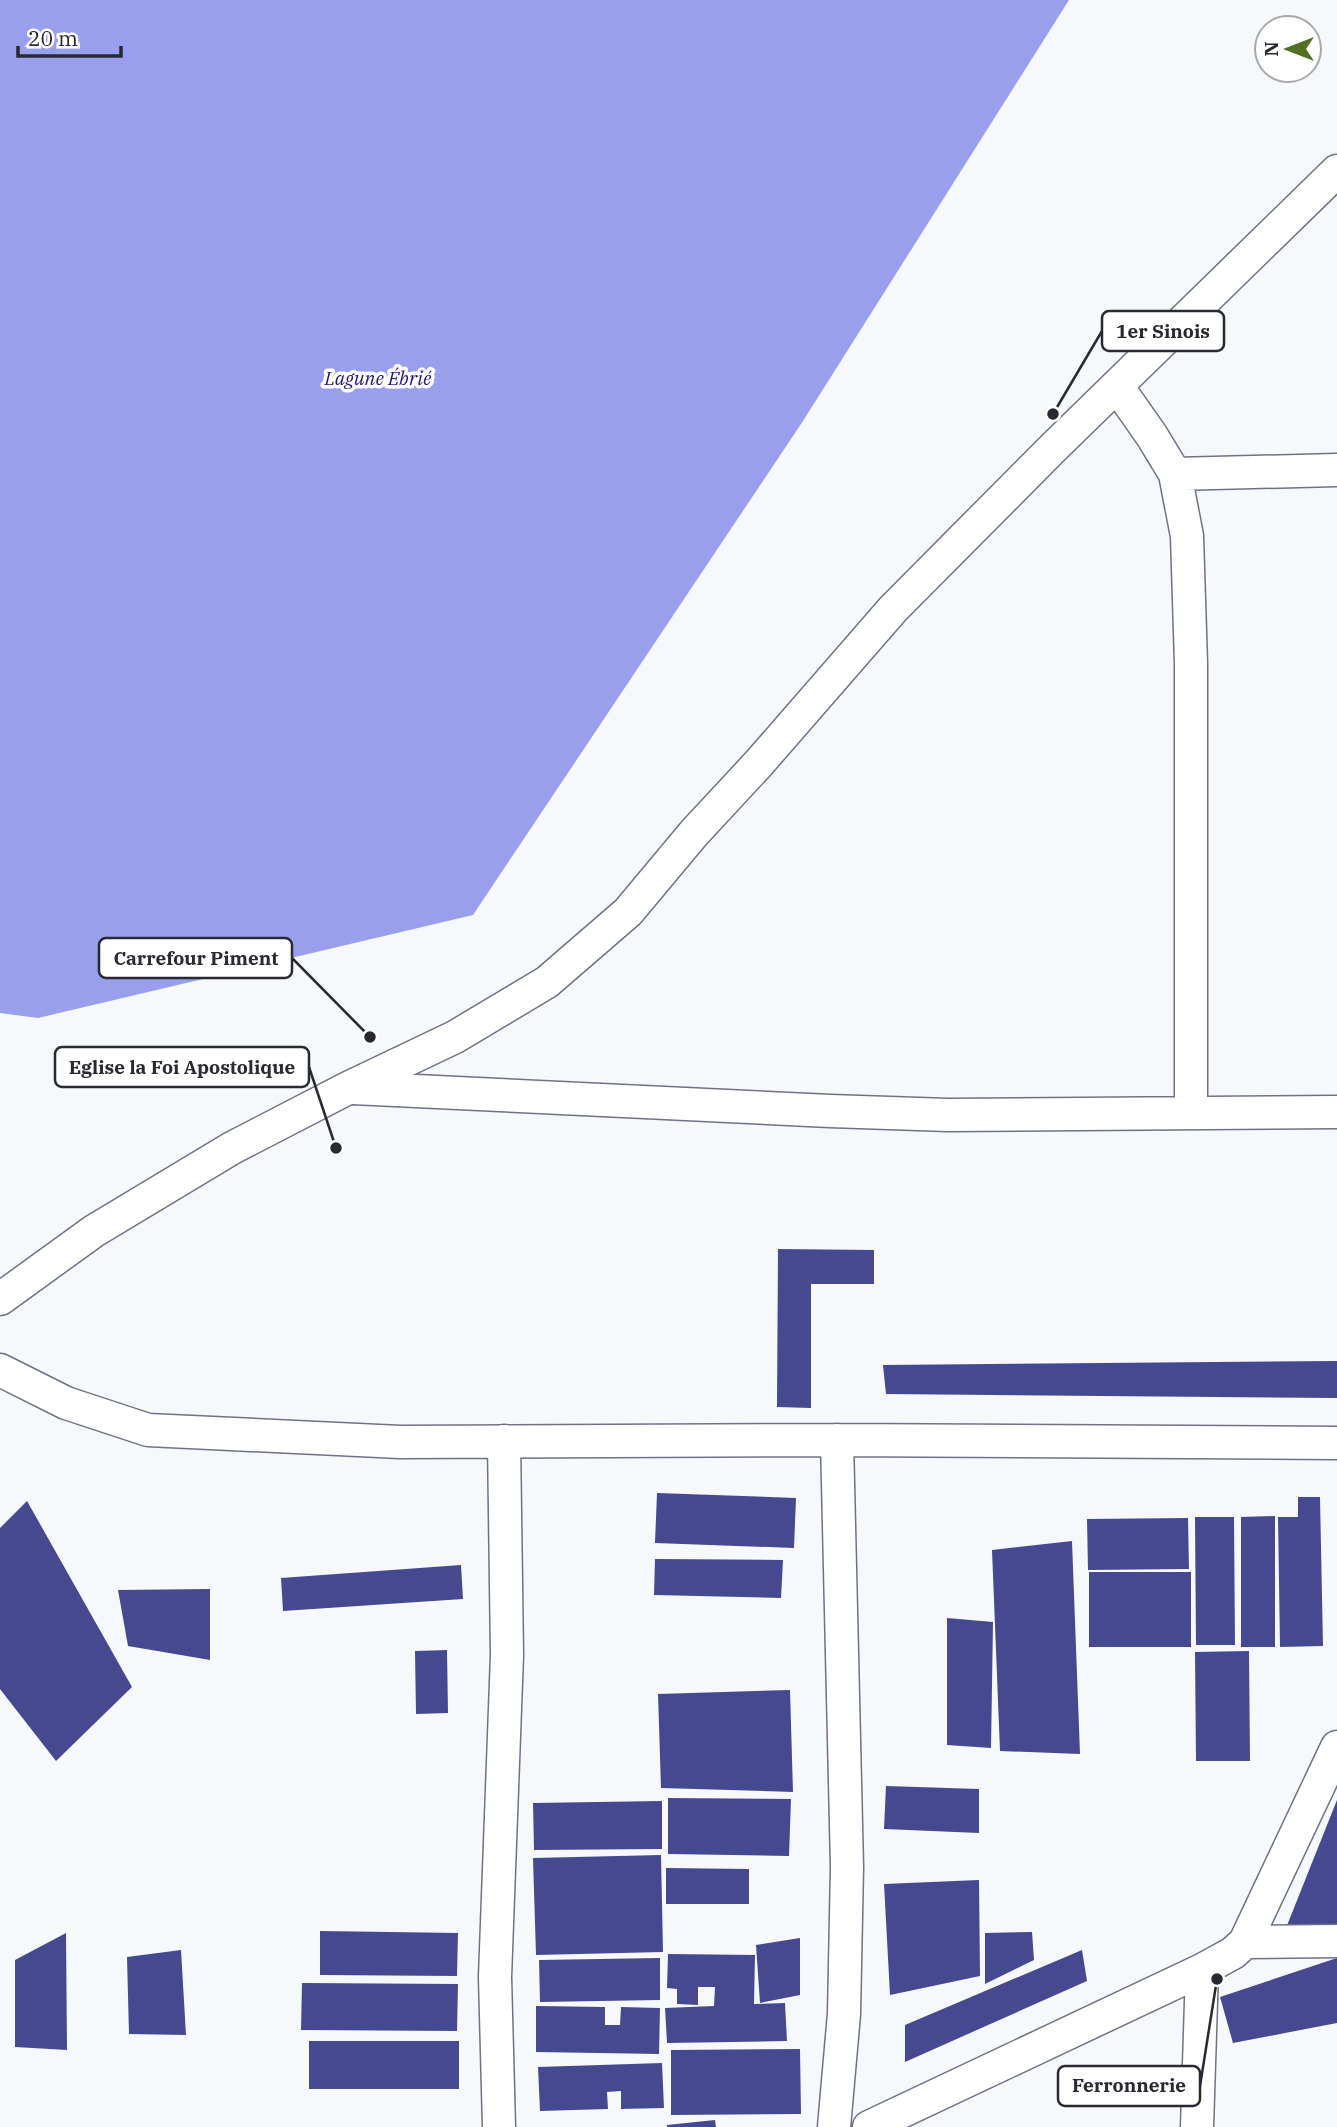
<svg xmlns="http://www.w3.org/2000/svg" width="1337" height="2127" font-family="'IBM Plex Serif',serif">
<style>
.water{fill:#98a0ee}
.building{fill:#45498f}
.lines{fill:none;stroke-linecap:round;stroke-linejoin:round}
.street-casing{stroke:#6f7286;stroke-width:35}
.street{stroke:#fff;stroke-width:32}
.labels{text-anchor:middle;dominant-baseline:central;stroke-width:7;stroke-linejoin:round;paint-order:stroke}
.water-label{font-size:19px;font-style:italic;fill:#231972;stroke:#fff}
.leader{fill:none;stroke:#282931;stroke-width:2.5}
.callout-dot{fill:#282931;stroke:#fff;stroke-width:2.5}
.callout{fill:#fff;stroke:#282931;stroke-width:2.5}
.callout-label{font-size:19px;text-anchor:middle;font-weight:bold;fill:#282931}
</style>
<rect width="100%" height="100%" fill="#f7f8fc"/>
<path class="water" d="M 0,0 L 1069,0 L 803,421 L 473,915 L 38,1018 L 0,1013 Z"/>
<path class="building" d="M 778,1249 L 874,1250 L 874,1284 L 811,1284 L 811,1408 L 777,1407 Z
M 1337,1361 L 1337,1398 L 886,1394 L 883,1365 Z
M 657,1493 L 796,1498 L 794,1548 L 655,1543 Z
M 1298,1497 L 1320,1497 L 1323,1646 L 1280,1647 L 1278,1517 L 1298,1517 Z
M 27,1501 L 132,1687 L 56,1761 L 0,1689 L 0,1528 Z
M 1275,1516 L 1275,1647 L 1241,1647 L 1241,1517 Z
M 1195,1517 L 1234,1517 L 1235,1645 L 1196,1645 Z
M 1188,1518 L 1189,1569 L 1088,1570 L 1087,1519 Z
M 1072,1541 L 1080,1754 L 1000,1751 L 992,1550 Z
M 655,1559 L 783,1560 L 781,1598 L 654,1595 Z
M 461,1565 L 463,1599 L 283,1611 L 281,1578 Z
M 1089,1572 L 1191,1572 L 1191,1647 L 1089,1647 Z
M 210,1589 L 210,1660 L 128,1646 L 118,1590 Z
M 947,1618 L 993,1622 L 991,1748 L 947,1745 Z
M 447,1650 L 448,1713 L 416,1714 L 415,1651 Z
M 1249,1651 L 1250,1761 L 1196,1761 L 1195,1652 Z
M 790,1690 L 793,1792 L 661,1788 L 658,1694 Z
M 886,1786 L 979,1789 L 979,1833 L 884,1829 Z
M 668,1798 L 791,1799 L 789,1856 L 668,1854 Z
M 1337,1800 L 1337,1926 L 1286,1928 Z
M 662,1801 L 662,1849 L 534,1850 L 533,1803 Z
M 661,1855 L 663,1952 L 536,1955 L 533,1858 Z
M 666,1868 L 749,1869 L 749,1904 L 666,1904 Z
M 979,1880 L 980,1976 L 890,1995 L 884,1884 Z
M 320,1931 L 458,1933 L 457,1976 L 320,1975 Z
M 1032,1932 L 1034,1960 L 985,1984 L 985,1933 Z
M 66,1933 L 67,2050 L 15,2047 L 15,1960 Z
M 800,1938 L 800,1995 L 760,2003 L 756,1945 Z
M 181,1950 L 186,2035 L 129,2034 L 127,1957 Z
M 1082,1950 L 1087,1981 L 905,2062 L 905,2025 Z
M 668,1954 L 755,1955 L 754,2004 L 785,2003 L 787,2041 L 667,2043 L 665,2008 L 714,2006 L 715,1987 L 698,1987 L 698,2005 L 677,2004 L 677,1989 L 667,1988 Z
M 660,1958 L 660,2000 L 540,2002 L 539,1960 Z
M 1337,1958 L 1337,2023 L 1233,2043 L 1220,1997 Z
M 302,1983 L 458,1984 L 457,2031 L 301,2030 Z
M 536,2006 L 605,2007 L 605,2025 L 620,2025 L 621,2007 L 660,2008 L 659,2054 L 536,2052 Z
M 309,2041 L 459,2041 L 459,2089 L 309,2089 Z
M 800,2049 L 801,2114 L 671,2115 L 671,2050 Z
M 662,2063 L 664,2108 L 621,2109 L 621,2091 L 607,2092 L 608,2109 L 540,2111 L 538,2067 Z
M 715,2120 L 716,2127 L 667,2127 L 667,2125 Z"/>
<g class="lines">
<defs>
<path id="street" d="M 1117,386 L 1152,436 L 1175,474 L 1187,536 L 1191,664 L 1191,1113
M 1175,474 L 1337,470
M 353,1088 L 830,1111 L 948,1115 L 1337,1112
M 0,1299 L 94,1231 L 232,1148 L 348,1088 L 455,1037 L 547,982 L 628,912 L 694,833 L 759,763 L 893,609 L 1053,448 L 1337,171
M 0,1370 L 66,1403 L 148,1430 L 400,1442 L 837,1440 L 1337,1443
M 1245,1942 L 1337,1941
M 499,2127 L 495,1977 L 507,1655 L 504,1441
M 834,2127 L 844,2014 L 847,1867 L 837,1440
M 869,2127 L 1202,1970 L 1233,1953 L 1245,1942 L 1337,1747
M 1197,2127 L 1202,1970"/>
</defs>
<use href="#street" class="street-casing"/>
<use href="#street" class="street"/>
</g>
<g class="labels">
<g class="water-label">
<text x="378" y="378">Lagune Ébrié</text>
</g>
</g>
<path class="leader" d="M1053 414L1102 331M370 1037L292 958M336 1148L309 1067M1217 1979L1200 2086"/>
<g class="callout-dot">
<circle cx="1053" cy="414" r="7"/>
<circle cx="370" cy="1037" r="7"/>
<circle cx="336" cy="1148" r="7"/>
<circle cx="1217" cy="1979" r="7"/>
</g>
<g class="callout">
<rect x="1102" y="311" width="122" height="40" rx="7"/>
<rect x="99" y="938" width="193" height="40" rx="7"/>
<rect x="55" y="1047" width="254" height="40" rx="7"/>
<rect x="1058" y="2066" width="142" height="40" rx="7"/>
</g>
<g class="callout-label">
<text x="1163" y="338">1er Sinois</text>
<text x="196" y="965">Carrefour Piment</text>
<text x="182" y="1074">Eglise la Foi Apostolique</text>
<text x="1129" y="2092">Ferronnerie</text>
</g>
<g transform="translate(1288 49) rotate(270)"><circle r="33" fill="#ffffff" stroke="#a9a9ad" stroke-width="2"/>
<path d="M0-5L12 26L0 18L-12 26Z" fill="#516f25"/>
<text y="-10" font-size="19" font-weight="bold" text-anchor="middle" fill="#282931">N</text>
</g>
<path d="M18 46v10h103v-10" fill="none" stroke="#282931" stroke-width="3.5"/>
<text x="28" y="46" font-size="21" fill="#282931" stroke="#ffffff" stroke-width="5" paint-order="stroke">20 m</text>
</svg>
